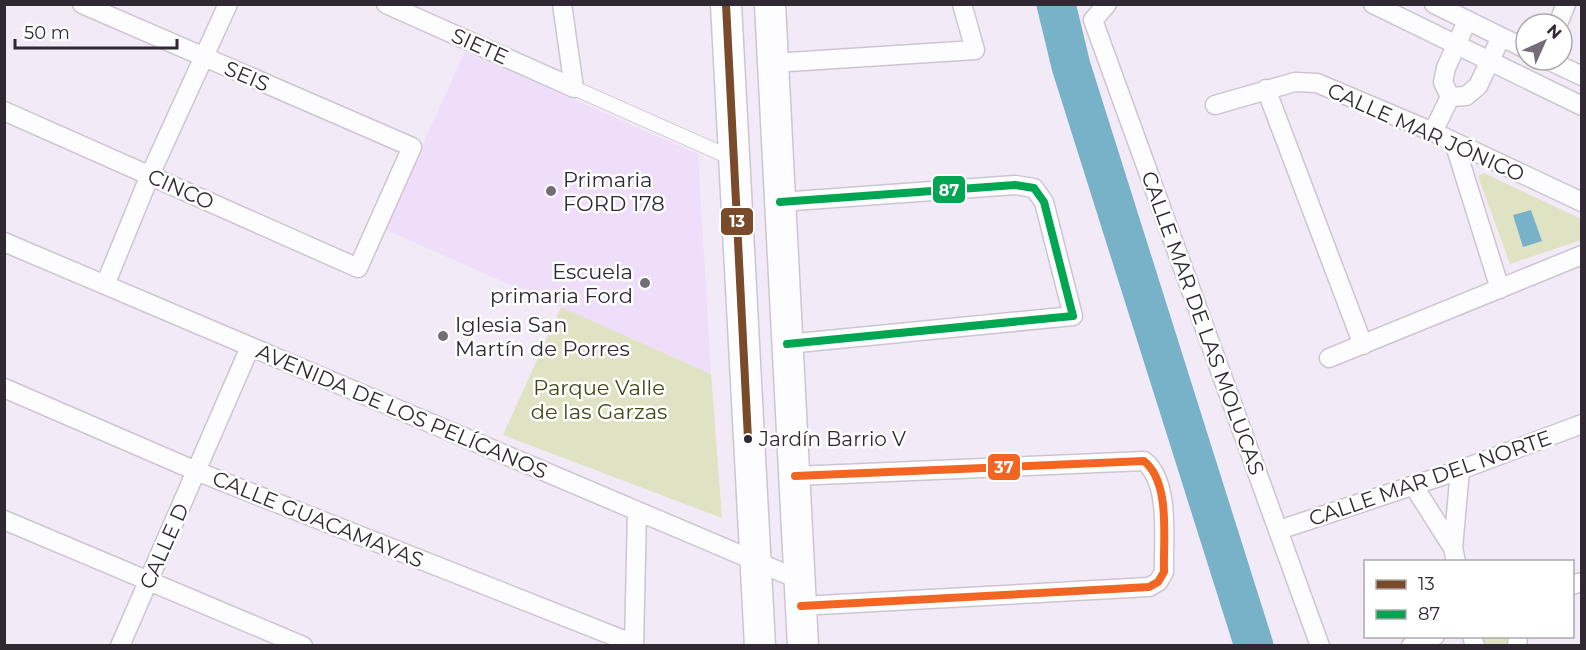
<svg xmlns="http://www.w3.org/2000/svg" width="1586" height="650" font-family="Montserrat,sans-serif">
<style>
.built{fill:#efdef9}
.green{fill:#dfe3c4}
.water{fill:#78b2c8}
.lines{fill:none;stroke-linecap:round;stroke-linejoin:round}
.river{stroke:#78b2c8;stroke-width:39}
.pedestrian-casing{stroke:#cdc6d1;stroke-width:16}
.minor-casing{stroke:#cdc6d1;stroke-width:21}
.primary-casing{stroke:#cdc6d1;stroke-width:33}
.pedestrian{stroke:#fdfcfe;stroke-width:14}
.minor{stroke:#fdfcfe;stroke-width:18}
.primary{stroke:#fdfcfe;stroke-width:30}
.bus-1-casing{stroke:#fff;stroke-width:12}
.bus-2-casing{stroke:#fff;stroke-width:12}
.bus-3-casing{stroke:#fff;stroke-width:12}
.bus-1{stroke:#7a4b2a;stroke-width:8}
.bus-2{stroke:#00a651;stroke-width:8}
.bus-3{stroke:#f26522;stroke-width:8}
.poi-dot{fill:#746d78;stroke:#fff;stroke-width:2}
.bus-dot{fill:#302934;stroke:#fff;stroke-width:2}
.labels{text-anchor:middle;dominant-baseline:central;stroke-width:5;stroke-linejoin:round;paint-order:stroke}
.bus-label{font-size:20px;fill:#302934;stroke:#fff;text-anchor:start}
.street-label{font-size:21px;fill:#302934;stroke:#fff}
.poi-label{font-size:21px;fill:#302934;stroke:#fff;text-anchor:start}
.park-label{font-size:21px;fill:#414917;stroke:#fff}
.line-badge{stroke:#fff;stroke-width:2}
.badge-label{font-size:16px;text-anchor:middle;font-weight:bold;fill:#fff}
</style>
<rect width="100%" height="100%" fill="#f2eaf7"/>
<path class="built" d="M 465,52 L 698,154 L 711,374 L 384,229 Z"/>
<path class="green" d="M 1484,173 L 1581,219 L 1581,240 L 1510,264 L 1478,176 Z
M 561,307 L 711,374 L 722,518 L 503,435 Z
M 1478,637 L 1509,637 L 1509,645 L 1481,645 Z"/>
<path class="water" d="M 1531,210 L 1542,241 L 1523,247 L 1513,215 Z"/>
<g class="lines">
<path class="river" d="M 1056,4 L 1071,66 L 1254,646"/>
<defs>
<path id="pedestrian" d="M 574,88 L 734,159"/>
<path id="minor" d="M 386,4 L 574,88
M 562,4 L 574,88
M 1107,4 L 1093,20 L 1320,646
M 1373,4 L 1582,106
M 1434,4 L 1526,49
M 1558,24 L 1566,4
M 1548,60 L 1582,76
M 773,63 L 975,50 L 962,4
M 1266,89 L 1363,345
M 1450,97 L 1466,96 L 1478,86 L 1501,37
M 1450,97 L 1443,82 L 1446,68 L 1467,21
M 1215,105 L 1295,82 L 1317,83 L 1433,132 L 1582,202
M 4,111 L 358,268 L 412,147 L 82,4
M 1433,132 L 1450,97
M 1454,142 L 1500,289
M 780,202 L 1015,185 L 1034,188 L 1044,202 L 1073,316 L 787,344
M 4,242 L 800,580
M 105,285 L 150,175 L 228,4
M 1329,358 L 1582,255
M 4,388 L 196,471 L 634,644
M 795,476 L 1144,461 C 1171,483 1163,539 1164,572 L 1158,582 L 1149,587 L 801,606
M 1413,485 L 1453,548
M 4,520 L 303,646
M 1279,530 L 1460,470 L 1582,424
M 1456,562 L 1453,548 L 1460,470
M 1572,585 L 1582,582
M 1472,636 L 1475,646
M 120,646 L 250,347
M 634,646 L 637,511
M 1411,646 L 1435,636
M 1517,646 L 1518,636"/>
<path id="primary" d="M 726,4 L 760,646
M 770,4 L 803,646"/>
</defs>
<use href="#pedestrian" class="pedestrian-casing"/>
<use href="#minor" class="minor-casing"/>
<use href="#primary" class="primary-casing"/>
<use href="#pedestrian" class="pedestrian"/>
<use href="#minor" class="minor"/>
<use href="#primary" class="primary"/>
<defs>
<path id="bus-1" d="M 726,4 L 748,439"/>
<path id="bus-2" d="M 780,202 L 1015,185 L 1034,188 L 1044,202 L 1073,316 L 787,344"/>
<path id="bus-3" d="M 795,476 L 1144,461 C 1171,483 1163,539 1164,572 L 1158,582 L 1149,587 L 801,606"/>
</defs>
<use href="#bus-1" class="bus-1-casing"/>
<use href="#bus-2" class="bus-2-casing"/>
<use href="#bus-3" class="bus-3-casing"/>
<use href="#bus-1" class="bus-1"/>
<use href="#bus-2" class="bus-2"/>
<use href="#bus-3" class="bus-3"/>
</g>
<g class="poi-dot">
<circle cx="551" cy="191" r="6"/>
<circle cx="645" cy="283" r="6"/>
<circle cx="443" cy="336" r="6"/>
</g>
<circle class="bus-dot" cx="748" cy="439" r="5"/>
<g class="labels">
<g class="bus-label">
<text x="759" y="439">Jardín Barrio V</text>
</g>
<g class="street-label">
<text transform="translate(480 46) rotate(24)">SIETE</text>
<text transform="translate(247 76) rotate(23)">SEIS</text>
<text transform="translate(1426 132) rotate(24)">CALLE MAR JÓNICO</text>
<text transform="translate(181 189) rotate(24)">CINCO</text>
<text transform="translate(1203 323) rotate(70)">CALLE MAR DE LAS MOLUCAS</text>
<text transform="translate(402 411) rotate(23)">AVENIDA DE LOS PELÍCANOS</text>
<text transform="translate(1430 478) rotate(-19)">CALLE MAR DEL NORTE</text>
<text transform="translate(318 519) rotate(22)">CALLE GUACAMAYAS</text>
<text transform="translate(164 546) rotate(-66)">CALLE D</text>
</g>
<g class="poi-label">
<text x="563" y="179">Primaria<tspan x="563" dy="24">FORD 178</tspan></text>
<text x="633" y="271" text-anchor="end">Escuela<tspan x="633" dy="24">primaria Ford</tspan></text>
<text x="455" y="324">Iglesia San<tspan x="455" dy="24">Martín de Porres</tspan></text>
</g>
<g class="park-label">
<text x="599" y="387">Parque Valle<tspan x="599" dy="24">de las Garzas</tspan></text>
</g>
</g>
<g class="line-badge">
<rect x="932" y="175" width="34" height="29" rx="6" fill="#00a651"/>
<rect x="720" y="207" width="34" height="29" rx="6" fill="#7a4b2a"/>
<rect x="987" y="453" width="34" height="28" rx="6" fill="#f26522"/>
</g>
<g class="badge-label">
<text x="949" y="196">87</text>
<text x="737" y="227">13</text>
<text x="1004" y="473">37</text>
</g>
<rect width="1586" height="650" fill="none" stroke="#302934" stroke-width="12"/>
<rect x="1364" y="560" width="210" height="78" fill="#ffffff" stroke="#aca9ae" stroke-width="1.5"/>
<rect x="1376" y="580" width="30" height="9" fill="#7a4b2a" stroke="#aca9ae" stroke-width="1.5"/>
<text x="1418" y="590" font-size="18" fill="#302934">13</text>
<rect x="1376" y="610" width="30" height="9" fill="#00a651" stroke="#aca9ae" stroke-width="1.5"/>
<text x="1418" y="620" font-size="18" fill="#302934">87</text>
<g transform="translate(1544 42) rotate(45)"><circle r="28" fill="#ffffff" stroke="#aca9ae" stroke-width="1.5"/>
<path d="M0-4.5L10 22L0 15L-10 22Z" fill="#746d78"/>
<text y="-9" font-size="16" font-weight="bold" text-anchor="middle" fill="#302934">N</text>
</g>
<path d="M15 39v9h162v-9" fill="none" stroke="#302934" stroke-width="3"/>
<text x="24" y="39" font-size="18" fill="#302934" stroke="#ffffff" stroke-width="4.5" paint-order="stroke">50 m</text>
</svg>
